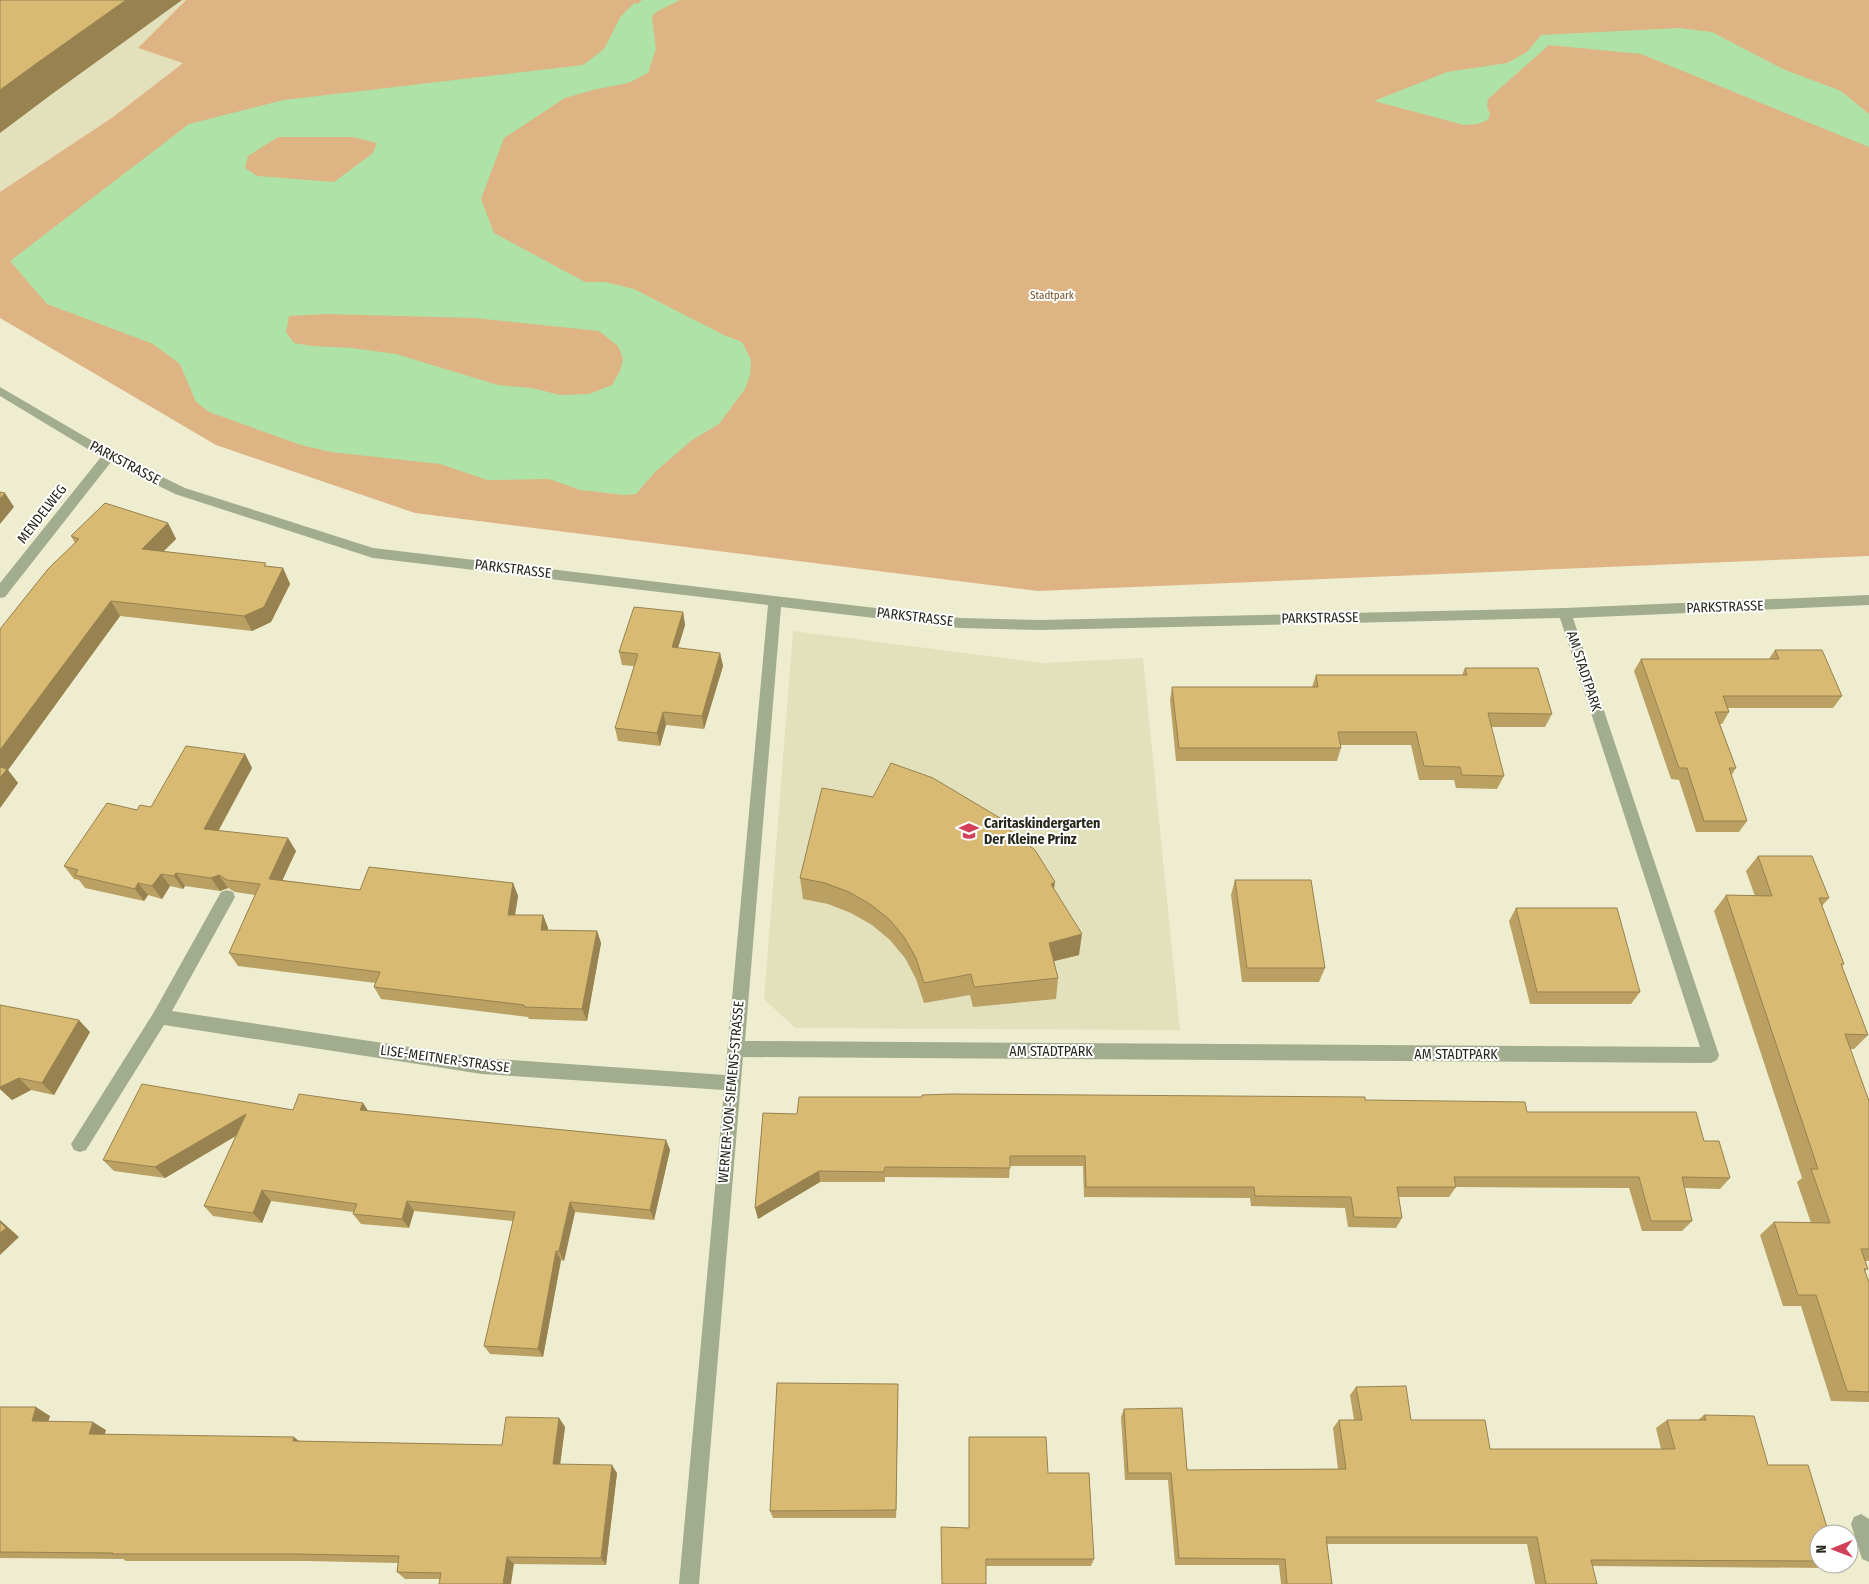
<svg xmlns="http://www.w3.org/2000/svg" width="1869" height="1584" font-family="'Fira Sans Condensed',sans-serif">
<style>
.built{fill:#e3e1bc}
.green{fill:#dfb484}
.water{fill:#aee2a6;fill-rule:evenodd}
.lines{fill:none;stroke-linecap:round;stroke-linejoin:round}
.minor{fill:#a2ac8e;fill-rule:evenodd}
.wall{fill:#baa062}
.shaded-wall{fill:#978250}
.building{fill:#d8ba72;stroke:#978250}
.labels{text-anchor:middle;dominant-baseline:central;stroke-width:4;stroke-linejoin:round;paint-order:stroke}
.far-park-label{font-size:11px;fill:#724e22;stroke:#fff}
.street-label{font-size:14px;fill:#28271c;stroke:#fff}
.poi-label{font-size:14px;font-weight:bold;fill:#28271c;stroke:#fff;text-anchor:start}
</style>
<rect width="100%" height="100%" fill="#eeedcf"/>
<path class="built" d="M 0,0 L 186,0 L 138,48 L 184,62 L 113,117 L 0,192 Z
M 793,631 L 1043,663 L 1143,658 L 1180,1030 L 795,1028 L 764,999 Z"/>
<path class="green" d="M 186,0 L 1869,0 L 1869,556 L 1038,591 L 415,513 L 216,445 L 0,318 L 0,192 L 113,117 L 183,63 L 138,48 Z"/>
<path class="water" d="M 642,0 L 680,0 L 656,12 L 652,16 L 656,49 L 648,73 L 628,83 L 593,90 L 565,98 L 504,138 L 481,199 L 494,233 L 585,282 L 605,282 L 634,289 L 724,335 L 742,342 L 751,360 L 750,375 L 745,389 L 719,424 L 692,440 L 655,472 L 636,494 L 624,495 L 580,490 L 549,479 L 487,480 L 440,464 L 331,452 L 301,445 L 209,412 L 196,402 L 180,364 L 153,344 L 47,304 L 10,261 L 189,124 L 284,100 L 583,65 L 604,49 L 621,16 L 634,3 L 637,4 ZM 278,137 L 353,137 L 377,143 L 373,153 L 334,182 L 257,176 L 245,168 L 248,156 ZM 326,314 L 475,318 L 599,331 L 618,346 L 623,359 L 620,371 L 612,385 L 589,394 L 560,395 L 532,388 L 498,385 L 396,354 L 352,348 L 312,346 L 294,343 L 286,332 L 289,316 Z
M 1679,28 L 1712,32 L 1783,69 L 1841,91 L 1869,114 L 1869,147 L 1641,54 L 1549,45 L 1488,99 L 1487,106 L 1490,114 L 1488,120 L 1478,124 L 1464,125 L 1374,101 L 1447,72 L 1507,63 L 1527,52 L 1541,35 Z"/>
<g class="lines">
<path class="minor" d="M 0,387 L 113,453 L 185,488 L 373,548 L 960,618 L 1041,620 L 1565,608 L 1869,595 L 1869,605 L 1573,618 L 1719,1055 L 1717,1060 L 1711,1063 L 743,1057 L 699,1584 L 679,1584 L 724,1090 L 482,1074 L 164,1025 L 86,1150 L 80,1152 L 74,1150 L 71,1144 L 154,1012 L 221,892 L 227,890 L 233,892 L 235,897 L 172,1011 L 482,1058 L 725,1075 L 768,605 L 373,558 L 175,494 L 111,462 L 5,597 L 0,598 L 0,583 L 101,457 L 0,396 ZM 781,607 L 960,628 L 1041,630 L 1560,618 L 1700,1047 L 745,1041 Z
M 1861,1514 L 1869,1519 L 1869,1562 L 1862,1559 L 1851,1524 L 1854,1517 Z"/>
</g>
<path class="wall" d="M 168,523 L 176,539 L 163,551 L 283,568 L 290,584 L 271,622 L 252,631 L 120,616 L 8,770 L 18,783 L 0,808 L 0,629 L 75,543 L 71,536 Z
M 683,612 L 685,625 L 678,648 L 720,653 L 723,666 L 704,729 L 666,725 L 660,746 L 618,741 L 615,728 L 634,666 L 622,665 L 619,652 Z
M 1775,650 L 1842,696 L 1833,708 L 1728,708 L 1729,712 L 1722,724 L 1720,724 L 1736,768 L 1731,776 L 1747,821 L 1739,832 L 1696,832 L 1679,780 L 1671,779 L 1634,671 L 1641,659 L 1769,659 Z
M 1465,668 L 1552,714 L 1545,727 L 1491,727 L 1504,776 L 1497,789 L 1456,788 L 1454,780 L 1419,780 L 1411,745 L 1340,745 L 1341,748 L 1337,761 L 1176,761 L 1170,700 L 1172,687 L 1312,687 L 1316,675 L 1462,675 Z
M 245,754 L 252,768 L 219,830 L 296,851 L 282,880 L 360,890 L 513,883 L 518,896 L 515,915 L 543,915 L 548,928 L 548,930 L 597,931 L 601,943 L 587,1021 L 529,1019 L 528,1017 L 381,999 L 374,987 L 376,983 L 238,966 L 229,953 L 255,895 L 235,892 L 228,888 L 220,891 L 185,886 L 183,889 L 170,886 L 162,899 L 148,895 L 144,901 L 85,888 L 79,880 L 74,879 L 64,866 L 137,810 L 151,807 Z
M 1000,822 L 1054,889 L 1079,955 L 1054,961 L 1058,978 L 1056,999 L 973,1007 L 970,995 L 924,1003 L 916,979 L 905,958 L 890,940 L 872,925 L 851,913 L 828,904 L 803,899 L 800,878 Z
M 1758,856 L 1829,898 L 1822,906 L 1844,964 L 1842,966 L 1868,1035 L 1854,1049 L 1850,1049 L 1869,1101 L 1869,1261 L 1865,1261 L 1868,1269 L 1865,1271 L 1869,1282 L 1869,1402 L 1831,1401 L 1801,1306 L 1783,1306 L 1760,1235 L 1774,1222 L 1811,1223 L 1797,1182 L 1802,1178 L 1714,911 L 1726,895 L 1755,896 L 1746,871 Z
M 1235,880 L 1325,968 L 1319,982 L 1242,982 L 1231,895 Z
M 1516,908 L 1640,992 L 1631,1004 L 1530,1004 L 1509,921 Z
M 90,1032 L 54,1095 L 31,1090 L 12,1100 L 0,1089 Z
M 1365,1100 L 1527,1112 L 1704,1141 L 1730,1178 L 1720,1189 L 1684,1188 L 1692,1221 L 1682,1231 L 1642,1231 L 1629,1188 L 1456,1187 L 1449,1197 L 1399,1197 L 1402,1218 L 1396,1228 L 1348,1227 L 1345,1208 L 1251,1206 L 1250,1198 L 1084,1197 L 1083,1166 L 1010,1166 L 1009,1178 L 885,1177 L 885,1182 L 820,1182 L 758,1219 L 797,1114 Z
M 363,1103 L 368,1111 L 666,1140 L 670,1150 L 654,1220 L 575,1212 L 564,1261 L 561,1260 L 543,1357 L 490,1354 L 484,1346 L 513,1221 L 414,1211 L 409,1228 L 361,1224 L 353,1214 L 353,1212 L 271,1201 L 262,1223 L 213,1216 L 204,1206 L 236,1136 L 165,1178 L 114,1171 L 103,1160 L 293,1110 Z
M 1356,1387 L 1411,1420 L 1490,1449 L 1661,1449 L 1656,1428 L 1667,1420 L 1698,1420 L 1704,1415 L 1768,1465 L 1819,1534 L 1819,1564 L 1831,1564 L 1823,1568 L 1592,1566 L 1597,1584 L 1535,1584 L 1527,1544 L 1327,1544 L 1332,1584 L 1281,1584 L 1279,1565 L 1175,1565 L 1168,1480 L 1125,1480 L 1121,1417 L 1124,1409 L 1187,1470 L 1338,1469 L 1333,1428 L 1339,1420 L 1354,1420 L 1350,1395 Z
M 898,1393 L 896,1518 L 773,1518 L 770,1511 Z
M 0,1407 L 50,1416 L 48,1421 L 106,1430 L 105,1434 L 300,1441 L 502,1445 L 559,1418 L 565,1427 L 560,1465 L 617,1473 L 606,1565 L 514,1564 L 440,1579 L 405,1579 L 397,1572 L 398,1563 L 307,1561 L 126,1561 L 123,1559 L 0,1558 Z
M 969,1437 L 1048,1473 L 1094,1559 L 1091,1566 L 986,1566 L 969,1528 Z"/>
<path class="shaded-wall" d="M 126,0 L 182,0 L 52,94 L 0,133 L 0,90 L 37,63 Z
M 5,493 L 14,507 L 0,524 L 0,499 Z
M 168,523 L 176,539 L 150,565 L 142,549 Z
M 283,568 L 290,584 L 271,622 L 252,631 L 244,616 Z
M 111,601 L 120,616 L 8,770 L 18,783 L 0,808 L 0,750 Z
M 683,612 L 685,625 L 674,661 L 672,647 Z
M 720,653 L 723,666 L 704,729 L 702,716 Z
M 663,712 L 666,725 L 660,746 L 657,733 Z
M 245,754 L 252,768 L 212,842 L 204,829 Z
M 288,838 L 296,851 L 277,892 L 269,879 Z
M 176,873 L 185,886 L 183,889 L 174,876 Z
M 161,874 L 170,886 L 162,899 L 152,886 Z
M 219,875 L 228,888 L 220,891 L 211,878 Z
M 1055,882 L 1052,903 L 1051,884 Z
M 138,883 L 148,895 L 144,901 L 135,889 Z
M 513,883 L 518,896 L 513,927 L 508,915 Z
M 543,915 L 548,928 L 546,942 L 541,930 Z
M 597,931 L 601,943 L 587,1021 L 582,1009 Z
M 1082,934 L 1079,955 L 1046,963 L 1049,943 Z
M 79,1020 L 90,1032 L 54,1095 L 42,1083 Z
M 19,1078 L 31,1090 L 12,1100 L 0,1089 L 0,1087 Z
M 363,1103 L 370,1114 L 360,1110 Z
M 246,1114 L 254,1125 L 165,1178 L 155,1167 Z
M 666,1140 L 670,1150 L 654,1220 L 650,1210 Z
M 819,1171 L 820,1182 L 758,1219 L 755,1208 Z
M 262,1190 L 271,1201 L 262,1223 L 253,1213 Z
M 407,1201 L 414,1211 L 409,1228 L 402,1219 Z
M 570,1202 L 575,1212 L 564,1261 L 559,1251 Z
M 0,1220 L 19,1237 L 0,1255 Z
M 556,1251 L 561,1260 L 543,1357 L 538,1349 Z
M 898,1384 L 898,1393 L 896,1518 L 896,1510 Z
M 36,1407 L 50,1416 L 46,1429 L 32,1421 Z
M 559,1418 L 565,1427 L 559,1472 L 553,1464 Z
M 93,1422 L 106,1430 L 102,1442 L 89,1434 Z
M 294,1437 L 304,1445 L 293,1441 Z
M 612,1465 L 617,1473 L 606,1565 L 601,1558 Z
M 507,1557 L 514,1564 L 511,1584 L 503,1584 Z"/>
<path class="building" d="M 0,0 L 126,0 L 37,63 L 0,90 Z
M 0,492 L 5,493 L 0,499 Z
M 105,503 L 168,523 L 142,549 L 266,563 L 264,566 L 283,568 L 264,607 L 244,616 L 111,601 L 0,750 L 0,629 L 48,569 L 79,539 L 71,536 Z
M 634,607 L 683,612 L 672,647 L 720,653 L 702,716 L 663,712 L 657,733 L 615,728 L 638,654 L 619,652 Z
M 1775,650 L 1822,650 L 1842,696 L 1723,696 L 1729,712 L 1715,712 L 1736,768 L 1729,768 L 1747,821 L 1704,821 L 1687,768 L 1679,768 L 1641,659 L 1779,659 Z
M 1465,668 L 1538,668 L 1552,714 L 1488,713 L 1504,776 L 1462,775 L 1460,767 L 1424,766 L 1416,732 L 1338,732 L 1341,748 L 1179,748 L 1172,687 L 1318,687 L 1316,675 L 1467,675 Z
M 186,746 L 245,754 L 204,829 L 288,838 L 269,879 L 360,890 L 369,867 L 513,883 L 508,915 L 543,915 L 541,930 L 597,931 L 582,1009 L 524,1007 L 524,1005 L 374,987 L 380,972 L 229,953 L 260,884 L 227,880 L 219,875 L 211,878 L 176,873 L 174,876 L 161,874 L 152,886 L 138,883 L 135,889 L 75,875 L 78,870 L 64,866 L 107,803 L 137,810 L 140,805 L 151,807 Z
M 891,763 L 933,778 L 1000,818 L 997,820 L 1035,850 L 1055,882 L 1051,884 L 1082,934 L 1049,943 L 1058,978 L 974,987 L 971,974 L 924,983 L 916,958 L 904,937 L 889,919 L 870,904 L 849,892 L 825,883 L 800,878 L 822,788 L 873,797 Z
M 0,767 L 7,769 L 0,778 Z
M 1758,856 L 1812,856 L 1829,898 L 1819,898 L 1844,964 L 1841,964 L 1868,1035 L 1845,1034 L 1869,1101 L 1869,1249 L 1861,1249 L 1868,1269 L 1864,1269 L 1869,1282 L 1869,1392 L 1847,1391 L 1816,1295 L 1798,1295 L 1774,1222 L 1830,1223 L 1811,1169 L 1818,1169 L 1726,895 L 1772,896 Z
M 1235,880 L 1311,880 L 1325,968 L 1247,968 Z
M 1516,908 L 1617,908 L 1640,992 L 1537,992 Z
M 0,1005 L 79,1020 L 42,1083 L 19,1078 L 0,1087 Z
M 142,1084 L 293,1110 L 299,1094 L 363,1103 L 360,1110 L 666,1140 L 650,1210 L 570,1202 L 559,1251 L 556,1251 L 538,1349 L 484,1346 L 515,1212 L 407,1201 L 402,1219 L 353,1214 L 357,1204 L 262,1190 L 253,1213 L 204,1206 L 246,1114 L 155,1167 L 103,1160 Z
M 950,1094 L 1365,1097 L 1365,1100 L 1525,1102 L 1527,1112 L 1696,1112 L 1704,1141 L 1719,1141 L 1730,1178 L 1682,1177 L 1692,1221 L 1651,1221 L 1639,1177 L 1454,1177 L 1456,1187 L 1397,1187 L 1402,1218 L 1354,1217 L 1351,1197 L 1255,1196 L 1254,1187 L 1086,1187 L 1085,1156 L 1010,1156 L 1010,1168 L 885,1167 L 884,1172 L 819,1171 L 755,1208 L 763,1113 L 797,1114 L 799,1097 L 922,1097 L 922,1095 Z
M 0,1222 L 6,1228 L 0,1233 Z
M 777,1383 L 898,1384 L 896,1510 L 770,1511 Z
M 1406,1386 L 1411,1420 L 1485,1420 L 1490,1449 L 1675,1449 L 1667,1420 L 1706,1420 L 1704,1415 L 1754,1416 L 1768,1465 L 1808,1465 L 1829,1534 L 1819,1534 L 1819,1561 L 1591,1560 L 1597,1584 L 1546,1584 L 1537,1537 L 1326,1537 L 1332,1584 L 1287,1584 L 1285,1559 L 1179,1558 L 1171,1473 L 1128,1473 L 1124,1409 L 1182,1408 L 1187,1470 L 1346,1469 L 1339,1420 L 1362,1420 L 1356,1387 Z
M 0,1407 L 36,1407 L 32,1421 L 93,1422 L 89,1434 L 294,1437 L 293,1441 L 502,1445 L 506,1417 L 559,1418 L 553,1464 L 612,1465 L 601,1558 L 507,1557 L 503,1584 L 439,1584 L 441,1573 L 397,1572 L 399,1556 L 297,1554 L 112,1554 L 113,1553 L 0,1552 Z
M 969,1437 L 1046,1437 L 1048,1473 L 1089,1473 L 1094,1559 L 986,1559 L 986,1584 L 942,1584 L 941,1527 L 969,1528 Z"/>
<defs>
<symbol id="school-bare" viewBox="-9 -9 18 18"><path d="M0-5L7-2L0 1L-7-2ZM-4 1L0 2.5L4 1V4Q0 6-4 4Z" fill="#d04058" stroke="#fff" stroke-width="2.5" paint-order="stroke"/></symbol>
</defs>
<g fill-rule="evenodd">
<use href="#school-bare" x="955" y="817" width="28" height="28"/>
</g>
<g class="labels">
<g class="far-park-label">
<text x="1052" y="295">Stadtpark</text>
</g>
<g class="street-label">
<text transform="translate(125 463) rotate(28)">PARKSTRASSE</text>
<text transform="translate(42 514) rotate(-52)">MENDELWEG</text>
<text transform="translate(513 569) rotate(7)">PARKSTRASSE</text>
<text transform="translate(1725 607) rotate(-2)">PARKSTRASSE</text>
<text transform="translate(915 617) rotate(7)">PARKSTRASSE</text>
<text transform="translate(1320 618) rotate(-1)">PARKSTRASSE</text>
<text transform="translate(1584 671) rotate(72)">AM STADTPARK</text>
<text x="1051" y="1051">AM STADTPARK</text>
<text x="1456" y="1054">AM STADTPARK</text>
<text transform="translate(445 1059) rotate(8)">LISE-MEITNER-STRASSE</text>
<text transform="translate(731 1092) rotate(-85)">WERNER-VON-SIEMENS-STRASSE</text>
</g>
<g class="poi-label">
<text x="984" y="823">Caritaskindergarten<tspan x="984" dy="16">Der Kleine Prinz</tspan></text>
</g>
</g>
<g transform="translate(1834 1549) rotate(269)"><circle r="24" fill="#ffffff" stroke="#a9a9a4"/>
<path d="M0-4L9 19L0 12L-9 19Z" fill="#d04058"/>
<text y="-8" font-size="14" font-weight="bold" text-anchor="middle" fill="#28271c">N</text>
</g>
</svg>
